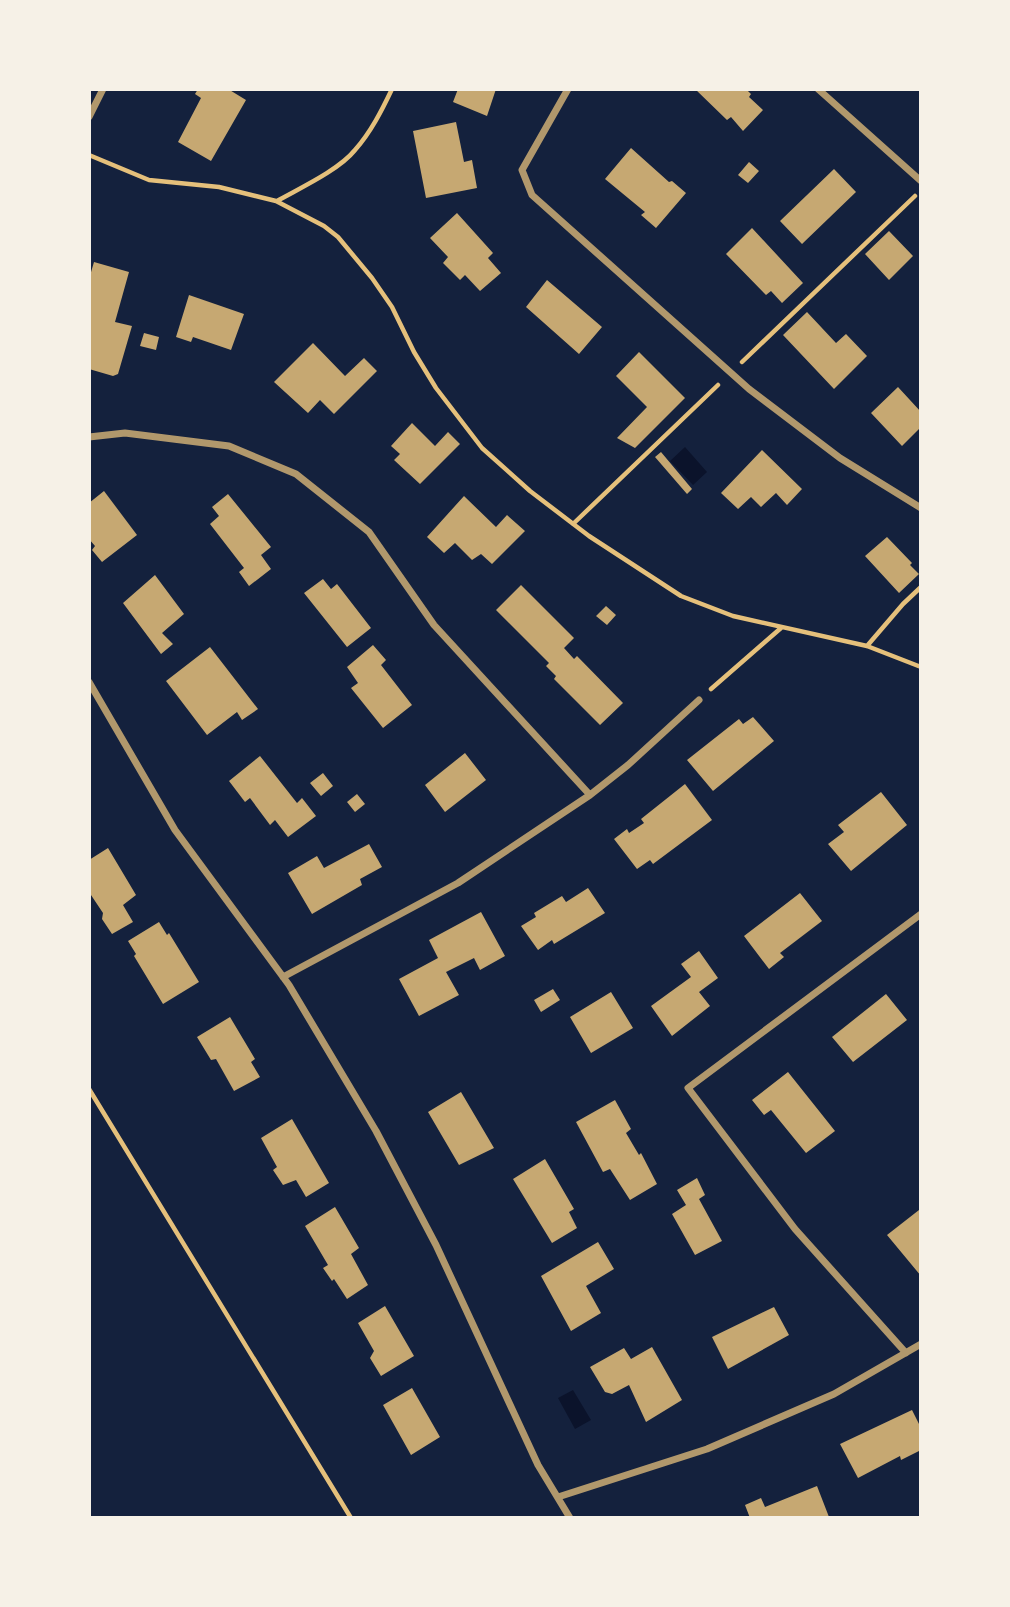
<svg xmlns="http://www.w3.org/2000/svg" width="1010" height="1607" font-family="'Golos Text',sans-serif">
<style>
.water{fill:#0b132b}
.building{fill:#c6a872}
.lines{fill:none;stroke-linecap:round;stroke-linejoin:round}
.path{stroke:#e5c07b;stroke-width:4.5}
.minor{stroke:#b1986c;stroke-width:7}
</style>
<rect width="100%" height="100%" fill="#14213d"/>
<path class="water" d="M 685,447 L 707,472 L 693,485 L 670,461 Z
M 573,1390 L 591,1420 L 575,1429 L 558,1398 Z"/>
<path class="building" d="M 198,89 L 228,89 L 246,100 L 211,161 L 178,142 L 201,98 L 195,94 Z
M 458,89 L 496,89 L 487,116 L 453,102 Z
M 695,89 L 746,89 L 751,94 L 749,97 L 763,110 L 743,131 L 731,117 L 727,120 Z
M 456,122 L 464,162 L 472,160 L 477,188 L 426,198 L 413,131 Z
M 631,148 L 669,182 L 672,181 L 686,193 L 656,228 L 641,215 L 645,212 L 605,179 Z
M 749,162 L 759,171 L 748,183 L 738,175 Z
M 834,169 L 856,192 L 802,244 L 780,221 Z
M 457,213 L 493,253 L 488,258 L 501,273 L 480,291 L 465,275 L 460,280 L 443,263 L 448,257 L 430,238 Z
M 752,228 L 803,283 L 782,303 L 771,291 L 766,295 L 726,254 Z
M 889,231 L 913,256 L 889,280 L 865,254 Z
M 94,262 L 129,272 L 115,322 L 132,326 L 118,374 L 113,376 L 89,369 L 89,279 Z
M 547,280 L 602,327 L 579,354 L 526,307 Z
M 189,295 L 244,314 L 231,350 L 193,337 L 191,342 L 176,337 Z
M 807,312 L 836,343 L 846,334 L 867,356 L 834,389 L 783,335 Z
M 144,333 L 159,337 L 156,350 L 140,346 Z
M 313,343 L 345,376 L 364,358 L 377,371 L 334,414 L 320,400 L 308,413 L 274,382 Z
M 639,352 L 685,398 L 635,448 L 617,438 L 647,407 L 616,376 Z
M 898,387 L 921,412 L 921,427 L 902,446 L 871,413 Z
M 412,423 L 435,446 L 448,432 L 460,444 L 420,484 L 394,460 L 400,454 L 391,446 Z
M 762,450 L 802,489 L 787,505 L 776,493 L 761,507 L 751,497 L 738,509 L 721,493 Z
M 661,452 L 692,489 L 687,494 L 655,457 Z
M 104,491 L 137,535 L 102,562 L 92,550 L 95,546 L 89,539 L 89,503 Z
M 228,494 L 271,547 L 261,555 L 271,569 L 249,586 L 239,572 L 244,568 L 210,524 L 219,516 L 212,507 Z
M 464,496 L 496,527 L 507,515 L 525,531 L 492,564 L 481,554 L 472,560 L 455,543 L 444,553 L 427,537 Z
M 887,537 L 912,563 L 910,565 L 919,574 L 899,593 L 865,556 Z
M 155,575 L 184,614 L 162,633 L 173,644 L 161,654 L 123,603 Z
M 323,579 L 331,589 L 337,584 L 371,628 L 347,647 L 304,593 Z
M 521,585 L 574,638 L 564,648 L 574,659 L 577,656 L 623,703 L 600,725 L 554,679 L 556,676 L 546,666 L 549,663 L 496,610 Z
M 606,606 L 616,615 L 607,625 L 596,616 Z
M 373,645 L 386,660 L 381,665 L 412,705 L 383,728 L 351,688 L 358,683 L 347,667 Z
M 210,647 L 258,709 L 242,720 L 237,712 L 207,735 L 166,681 Z
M 753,717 L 774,741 L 713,791 L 687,760 L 739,719 L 743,724 Z
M 465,753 L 486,780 L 445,812 L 425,785 Z
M 260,756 L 297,803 L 302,798 L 316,816 L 288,837 L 275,820 L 270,825 L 250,798 L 245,802 L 229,781 Z
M 323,773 L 333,786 L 321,796 L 310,783 Z
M 685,784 L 712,820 L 653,864 L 650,860 L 637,869 L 614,839 L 627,829 L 629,833 L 644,823 L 641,819 Z
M 881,792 L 907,825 L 851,871 L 828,844 L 844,832 L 838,825 Z
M 357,794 L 365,804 L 355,812 L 347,802 Z
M 369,844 L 382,867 L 360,879 L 362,885 L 312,914 L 288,873 L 317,856 L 324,868 Z
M 108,848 L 136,895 L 123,905 L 133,922 L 112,934 L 102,919 L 103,913 L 89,892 L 89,860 Z
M 588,888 L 605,913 L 554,944 L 552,940 L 538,950 L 521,926 L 536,917 L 534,913 L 562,896 L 566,902 Z
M 800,893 L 822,921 L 780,953 L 784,957 L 769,969 L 744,936 Z
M 481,912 L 505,956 L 480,970 L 474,958 L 446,972 L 459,995 L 419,1016 L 399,979 L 438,958 L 429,940 Z
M 159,922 L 167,935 L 169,933 L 199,982 L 163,1004 L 134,956 L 136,954 L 128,941 Z
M 699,951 L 718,978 L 699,992 L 710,1006 L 672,1036 L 651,1006 L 691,977 L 681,964 Z
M 553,989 L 560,1000 L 541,1012 L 534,1000 Z
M 611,992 L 633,1028 L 591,1053 L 570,1017 Z
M 886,994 L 907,1020 L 853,1062 L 832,1037 Z
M 230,1017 L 255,1059 L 251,1062 L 260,1077 L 234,1091 L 216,1059 L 211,1060 L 197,1037 Z
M 788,1072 L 835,1131 L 806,1153 L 771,1110 L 764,1115 L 752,1100 Z
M 461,1092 L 494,1148 L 459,1165 L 428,1112 Z
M 615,1100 L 631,1129 L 626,1133 L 639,1155 L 641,1153 L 657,1184 L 630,1200 L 610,1169 L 603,1172 L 576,1122 Z
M 292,1119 L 329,1183 L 306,1197 L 296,1180 L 283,1185 L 273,1170 L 277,1167 L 261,1138 Z
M 545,1159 L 574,1209 L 569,1212 L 577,1228 L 552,1243 L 513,1179 Z
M 697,1178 L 705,1195 L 699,1199 L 722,1241 L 695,1255 L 672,1214 L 686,1205 L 677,1190 Z
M 335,1207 L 359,1248 L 351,1254 L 368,1285 L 347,1299 L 334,1279 L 332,1281 L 323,1268 L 328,1265 L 305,1226 Z
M 919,1210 L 921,1213 L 921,1276 L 887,1235 Z
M 598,1242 L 614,1269 L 586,1286 L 601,1313 L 571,1331 L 541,1276 Z
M 385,1306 L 414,1356 L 381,1376 L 370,1358 L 374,1351 L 358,1323 Z
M 774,1307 L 789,1335 L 728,1369 L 712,1337 Z
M 652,1347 L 682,1400 L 646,1422 L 629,1385 L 612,1394 L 605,1392 L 590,1367 L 624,1348 L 631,1359 Z
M 412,1388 L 440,1437 L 411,1455 L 383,1405 Z
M 912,1410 L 921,1428 L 921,1450 L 901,1460 L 900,1456 L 858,1478 L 840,1444 Z
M 817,1486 L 829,1517 L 826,1518 L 750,1518 L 745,1505 L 761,1498 L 765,1507 Z"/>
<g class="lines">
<path class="path" d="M 89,155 L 149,180 L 219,187 L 276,201 L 324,226 L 338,237 L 372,278 L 392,307 L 414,352 L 436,388 L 482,448 L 530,491 L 589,536 L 681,596 L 733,616 L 867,646 L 921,667
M 277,201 C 300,188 339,170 355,150 C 371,132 382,110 392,89
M 742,362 L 915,196
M 573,524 L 718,385
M 867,646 L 903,604 L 921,587
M 711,689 L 781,628
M 89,1089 L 351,1518"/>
<path class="minor" d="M 568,89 L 522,170 L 532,195 L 749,389 L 840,458 L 921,508
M 818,89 L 921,181
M 89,117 L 103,89
M 89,437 L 125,433 L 229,446 L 296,474 L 369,532 L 434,625 L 590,795
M 89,682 L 175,830 L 289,985 L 376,1131 L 436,1245 L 538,1465 L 570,1518
M 283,977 L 458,883 L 590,795 L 628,765 L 699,700
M 906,1353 L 795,1229 L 688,1088 L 921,914
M 558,1497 L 707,1449 L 834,1394 L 921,1344"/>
</g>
<rect width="1010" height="1607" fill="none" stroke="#f6f1e7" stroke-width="182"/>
</svg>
